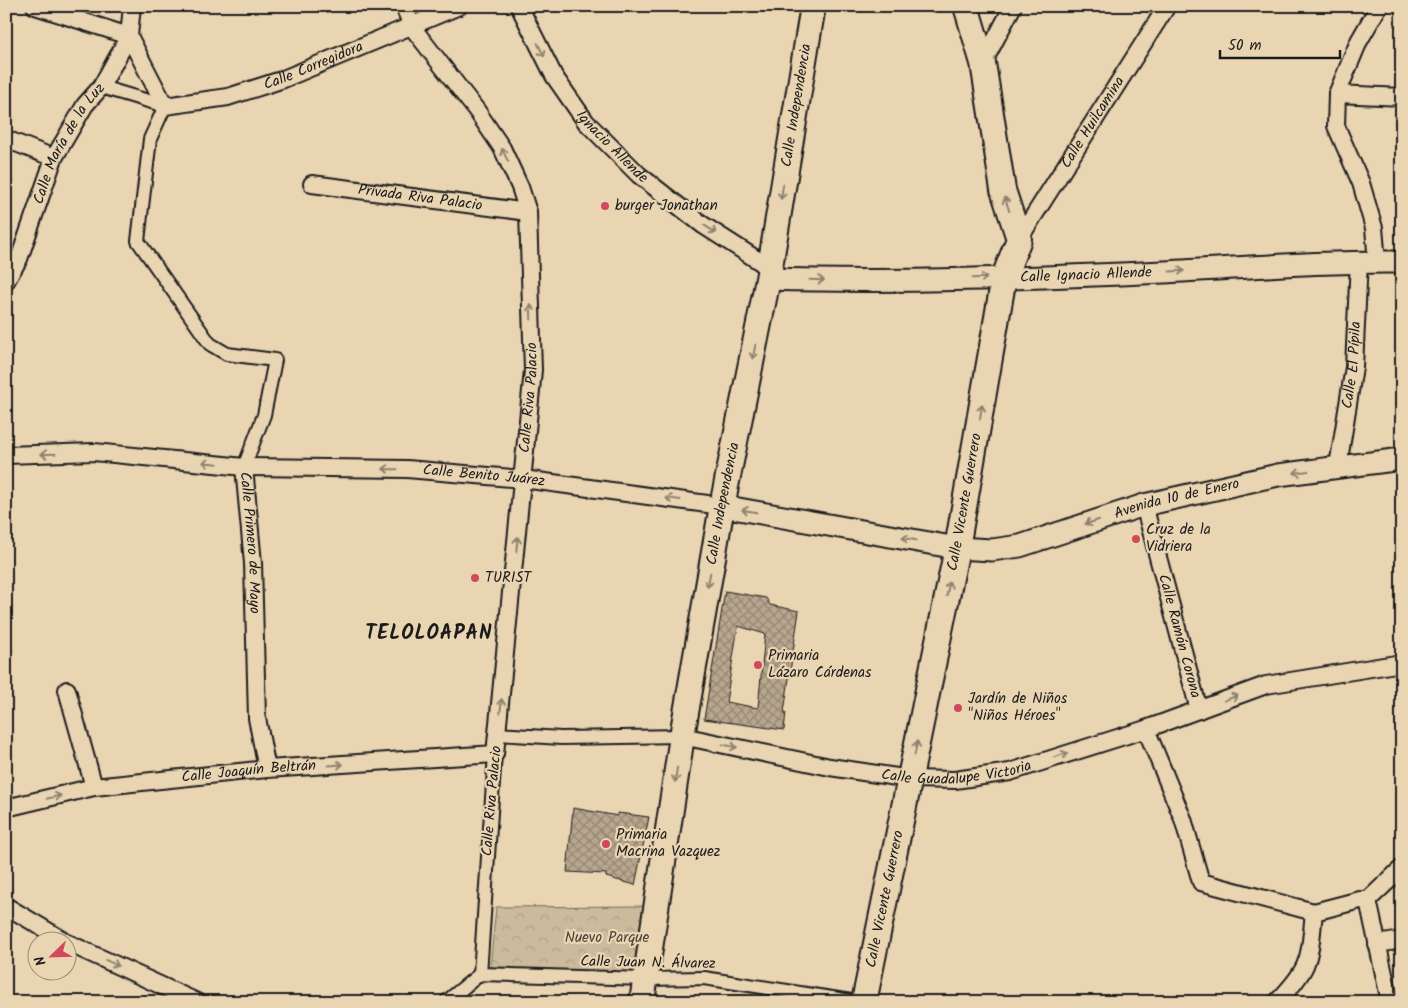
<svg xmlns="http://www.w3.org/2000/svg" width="1408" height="1008" font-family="Kalam,sans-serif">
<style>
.park{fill:url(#park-crowns);stroke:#746b5c}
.building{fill:url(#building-cross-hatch);stroke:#1c1c1c;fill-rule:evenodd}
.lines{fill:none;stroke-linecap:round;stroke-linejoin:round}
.pedestrian-casing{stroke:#1c1c1c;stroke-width:16}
.minor-casing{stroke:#1c1c1c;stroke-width:20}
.tertiary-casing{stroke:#1c1c1c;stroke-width:25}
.secondary-casing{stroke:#1c1c1c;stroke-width:28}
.pedestrian{stroke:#ead5b3;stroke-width:12}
.minor{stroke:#ead5b3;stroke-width:16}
.tertiary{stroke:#ead5b3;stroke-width:21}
.secondary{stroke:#ead5b3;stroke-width:24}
.oneway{stroke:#8d826f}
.poi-dot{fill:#d1495b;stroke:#ead5b3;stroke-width:2}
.labels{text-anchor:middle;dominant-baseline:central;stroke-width:4.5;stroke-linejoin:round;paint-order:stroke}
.street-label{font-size:15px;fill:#1c1c1c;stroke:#ead5b3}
.poi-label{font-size:15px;fill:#1c1c1c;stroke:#ead5b3;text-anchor:start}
.park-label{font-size:15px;fill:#48443c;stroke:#ead5b3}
.district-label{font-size:20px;font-weight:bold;letter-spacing:1px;fill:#1c1c1c;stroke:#ead5b3}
</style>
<defs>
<pattern id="park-crowns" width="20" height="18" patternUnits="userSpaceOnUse" patternTransform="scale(1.25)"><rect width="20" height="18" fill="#ccba9d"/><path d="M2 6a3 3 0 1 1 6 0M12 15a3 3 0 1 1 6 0" fill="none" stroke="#af9f87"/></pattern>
<pattern id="building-cross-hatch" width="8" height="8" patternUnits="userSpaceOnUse" patternTransform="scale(1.25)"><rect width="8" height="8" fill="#b8a78e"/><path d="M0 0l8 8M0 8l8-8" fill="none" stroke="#958773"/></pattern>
</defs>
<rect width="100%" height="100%" fill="#ead5b3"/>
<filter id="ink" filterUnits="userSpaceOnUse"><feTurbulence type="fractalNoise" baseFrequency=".02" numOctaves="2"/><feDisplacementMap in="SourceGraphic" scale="10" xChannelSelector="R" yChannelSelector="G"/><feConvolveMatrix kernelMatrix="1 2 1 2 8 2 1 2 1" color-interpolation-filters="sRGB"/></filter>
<g filter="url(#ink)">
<path class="park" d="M 645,906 L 634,972 L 490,968 L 496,907 Z"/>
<path class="building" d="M 725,591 L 766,598 L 770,605 L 799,611 L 784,712 L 786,712 L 784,730 L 704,719 ZM 738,626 L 765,634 L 758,708 L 726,702 Z
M 573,808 L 618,816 L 618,813 L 649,817 L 635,885 L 606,877 L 606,874 L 567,872 Z"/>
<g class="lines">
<defs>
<path id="pedestrian" d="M 101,87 L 165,106 L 150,139 L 138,241 L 210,344 L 227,354 L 275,360 L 264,415 L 244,467
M 498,734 L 561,738 L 682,736
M 480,974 L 495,754
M 446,1002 L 480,974 L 646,979 L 704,978 L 858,1002"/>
<g id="minor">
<path id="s1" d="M 35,6 L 129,36 L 165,106 L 228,97 L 281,80 L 459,6"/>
<path id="s2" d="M 519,6 L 554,76 L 586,122 L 639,175 L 703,225 L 770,268"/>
<path d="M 983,63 L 1013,6"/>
<path d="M 1337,94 L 1402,97"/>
<path d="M 6,139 L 54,158"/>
<path id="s3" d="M 312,184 L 528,212"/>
<path id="s4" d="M 1019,239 L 1167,6"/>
<path d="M 1377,262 L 1374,228 L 1361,183 L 1336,126 L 1337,94 L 1359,41 L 1379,6"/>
<path id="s5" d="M 6,281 L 19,259 L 54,158 L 85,105 L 101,87 L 129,36 L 132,6"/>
<path id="s6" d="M 6,455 L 94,452 L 244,467 L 407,469 L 523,479 L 722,506"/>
<path id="s7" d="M 1338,466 L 1354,367 L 1359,261"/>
<path id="s8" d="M 244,467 L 253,563 L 257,718 L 267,769"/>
<path id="s9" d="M 1144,505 L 1199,710"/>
<path d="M 67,690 L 94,787"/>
<path d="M 1146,729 L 1183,819 L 1201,882 L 1314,912"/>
<path id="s10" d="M 682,736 L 830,767 L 910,779 L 955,780 L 1010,772 L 1146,729 L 1266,685 L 1402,663"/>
<path id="s11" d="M 6,808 L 94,787 L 267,769 L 495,754 L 533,370 L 528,212 L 520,187 L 502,148 L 477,111 L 412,27 L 404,6"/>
<path d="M 1368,900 L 1390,1002"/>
<path d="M 6,906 L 63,940"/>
<path d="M 68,943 L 197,1002"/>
<path d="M 1377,944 L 1402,940"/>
<path d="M 1277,1002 C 1312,966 1309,959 1314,912 L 1360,900 L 1368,900 L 1402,868"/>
</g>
<g id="tertiary">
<path id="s12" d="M 768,279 C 900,283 1033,278 1164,272 C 1243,268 1323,261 1402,262"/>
<path id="s13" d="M 722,506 L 957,548 L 992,550 L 1020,546 L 1144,505 L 1278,475 L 1402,459"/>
</g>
<g id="secondary">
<path id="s14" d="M 642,1002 L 682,736 L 722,506 L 768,279 L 813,6"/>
<path id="s15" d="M 864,1002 L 957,548 L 1004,277 L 1019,239 L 1003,190 L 983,63 L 966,6"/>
</g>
</defs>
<use href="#pedestrian" class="pedestrian-casing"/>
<use href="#minor" class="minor-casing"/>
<use href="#tertiary" class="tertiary-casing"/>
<use href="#secondary" class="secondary-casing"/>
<use href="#pedestrian" class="pedestrian"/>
<use href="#minor" class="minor"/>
<use href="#tertiary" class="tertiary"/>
<use href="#secondary" class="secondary"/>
</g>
<defs><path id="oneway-shaft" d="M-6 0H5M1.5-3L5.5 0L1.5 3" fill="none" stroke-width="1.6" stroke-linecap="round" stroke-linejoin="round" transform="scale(1.25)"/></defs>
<g class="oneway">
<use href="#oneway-shaft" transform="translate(541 50) rotate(63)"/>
<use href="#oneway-shaft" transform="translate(505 155) rotate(-116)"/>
<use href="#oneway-shaft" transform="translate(782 192) rotate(99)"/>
<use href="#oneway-shaft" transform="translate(1007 204) rotate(-108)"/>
<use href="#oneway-shaft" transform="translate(710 229) rotate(33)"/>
<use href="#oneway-shaft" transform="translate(1177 271) rotate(-3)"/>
<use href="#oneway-shaft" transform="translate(980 278) rotate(-2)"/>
<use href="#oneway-shaft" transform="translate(817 280) rotate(2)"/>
<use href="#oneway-shaft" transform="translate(531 312) rotate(-92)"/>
<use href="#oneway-shaft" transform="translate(754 352) rotate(101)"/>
<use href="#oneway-shaft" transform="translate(981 412) rotate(-81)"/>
<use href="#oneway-shaft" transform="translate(48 454) rotate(178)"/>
<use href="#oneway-shaft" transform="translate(210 463) rotate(-174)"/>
<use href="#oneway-shaft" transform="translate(390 469) rotate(-179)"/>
<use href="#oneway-shaft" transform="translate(1301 472) rotate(172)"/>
<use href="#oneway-shaft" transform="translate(673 499) rotate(-172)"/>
<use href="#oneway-shaft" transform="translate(749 511) rotate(-170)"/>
<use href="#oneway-shaft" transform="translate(1092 522) rotate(162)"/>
<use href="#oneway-shaft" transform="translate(909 539) rotate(-170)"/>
<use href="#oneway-shaft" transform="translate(517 544) rotate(-84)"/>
<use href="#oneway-shaft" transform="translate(709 580) rotate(100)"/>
<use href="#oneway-shaft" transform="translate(948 589) rotate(-79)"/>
<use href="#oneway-shaft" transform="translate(1231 698) rotate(-21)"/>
<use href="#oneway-shaft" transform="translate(501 706) rotate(-84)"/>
<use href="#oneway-shaft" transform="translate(730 746) rotate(12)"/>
<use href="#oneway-shaft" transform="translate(916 748) rotate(-79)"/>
<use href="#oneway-shaft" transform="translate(1061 755) rotate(-18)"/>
<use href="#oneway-shaft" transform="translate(336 765) rotate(-4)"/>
<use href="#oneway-shaft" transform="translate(676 775) rotate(98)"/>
<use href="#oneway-shaft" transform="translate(54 797) rotate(-13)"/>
<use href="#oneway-shaft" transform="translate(112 963) rotate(24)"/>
</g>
</g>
<g class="poi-dot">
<circle cx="605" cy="206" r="5"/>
<circle cx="1136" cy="539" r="5"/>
<circle cx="475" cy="578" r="5"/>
<circle cx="758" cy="665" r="5"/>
<circle cx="958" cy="708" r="5"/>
<circle cx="606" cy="844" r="5"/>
</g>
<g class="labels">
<g class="street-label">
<text stroke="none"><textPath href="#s1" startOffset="332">Calle Corregidora</textPath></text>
<text stroke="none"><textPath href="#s14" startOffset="910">Calle Independencia</textPath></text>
<text stroke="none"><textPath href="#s4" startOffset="138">Calle Huilcamina</textPath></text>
<text stroke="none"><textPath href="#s5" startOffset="152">Calle María de la Luz</textPath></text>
<text stroke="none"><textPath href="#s2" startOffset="170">Ignacio Allende</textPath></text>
<text stroke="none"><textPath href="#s3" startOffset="109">Privada Riva Palacio</textPath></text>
<text stroke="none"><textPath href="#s12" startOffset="318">Calle Ignacio Allende</textPath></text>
<text stroke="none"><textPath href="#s7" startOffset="102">Calle El Pípila</textPath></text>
<text stroke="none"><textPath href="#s11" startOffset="851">Calle Riva Palacio</textPath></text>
<text stroke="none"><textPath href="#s6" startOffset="479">Calle Benito Juárez</textPath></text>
<text stroke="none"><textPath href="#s13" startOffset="466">Avenida 10 de Enero</textPath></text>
<text stroke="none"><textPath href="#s14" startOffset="505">Calle Independencia</textPath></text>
<text stroke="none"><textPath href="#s15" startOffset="510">Calle Vicente Guerrero</textPath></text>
<text stroke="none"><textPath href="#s8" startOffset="76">Calle Primero de Mayo</textPath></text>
<text stroke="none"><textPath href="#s9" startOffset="136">Calle Ramón Corona</textPath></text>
<text stroke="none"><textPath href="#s10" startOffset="279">Calle Guadalupe Victoria</textPath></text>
<text stroke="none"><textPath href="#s11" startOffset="246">Calle Joaquín Beltrán</textPath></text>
<text transform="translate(492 801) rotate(-85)">Calle Riva Palacio</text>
<text stroke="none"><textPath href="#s15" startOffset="105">Calle Vicente Guerrero</textPath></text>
<text transform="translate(648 963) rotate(1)">Calle Juan N. Álvarez</text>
</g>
<g class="poi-label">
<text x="615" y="206">burger Jonathan</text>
<text x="1146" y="530">Cruz de la<tspan x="1146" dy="17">Vidriera</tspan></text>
<text x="485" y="578">TURIST</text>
<text x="768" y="656">Primaria<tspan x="768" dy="17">Lázaro Cárdenas</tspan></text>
<text x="968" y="699">Jardín de Niños<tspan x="968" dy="17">"Niños Héroes"</tspan></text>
<text x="616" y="835">Primaria<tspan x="616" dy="17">Macrina Vazquez</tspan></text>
</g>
<g class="park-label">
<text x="607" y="938">Nuevo Parque</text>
</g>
<g class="district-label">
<text x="429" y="634">TELOLOAPAN</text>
</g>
</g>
<rect width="1408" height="1008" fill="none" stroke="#ead5b3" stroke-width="25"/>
<rect x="12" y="12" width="1383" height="983" fill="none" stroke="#1c1c1c" stroke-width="2" filter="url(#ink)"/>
<g transform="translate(52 956) rotate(247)"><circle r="24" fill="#ead5b3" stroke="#988b77"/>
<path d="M0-4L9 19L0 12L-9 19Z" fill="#d1495b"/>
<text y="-8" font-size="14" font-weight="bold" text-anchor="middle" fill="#1c1c1c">N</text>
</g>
<path d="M1220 50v8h120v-8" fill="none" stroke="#1c1c1c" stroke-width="2.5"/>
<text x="1228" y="50" font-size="15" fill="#1c1c1c" stroke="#ead5b3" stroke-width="4" paint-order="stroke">50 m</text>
</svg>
